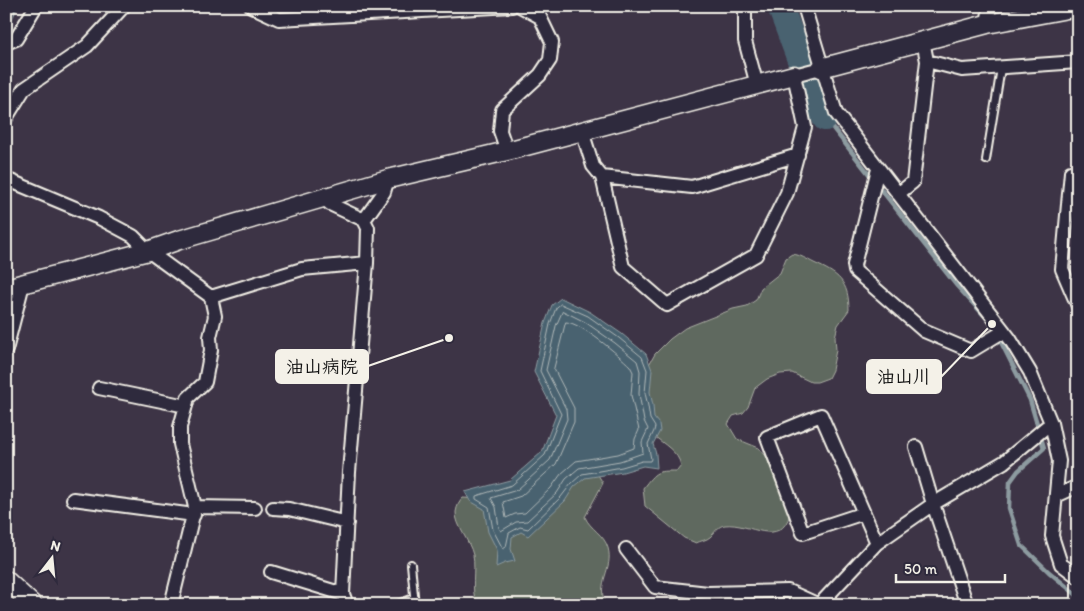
<svg xmlns="http://www.w3.org/2000/svg" width="1084" height="611" font-family="Itim,'Klee One',sans-serif">
<style>
.green{fill:#5f695e;stroke:#aaada3}
.water{fill:#496270;stroke:#8d9ba0}
.lines{fill:none;stroke-linecap:round;stroke-linejoin:round}
.shore{stroke:#b0b8b8;stroke-width:1}
.stream{stroke:#8d9ba0;stroke-width:4.5}
.river{stroke:#496270;stroke-width:26}
.lane-casing{stroke:#f4f1e8;stroke-width:10}
.street-casing{stroke:#f4f1e8;stroke-width:16}
.secondary-casing{stroke:#f4f1e8;stroke-width:21}
.lane{stroke:#2f2a3d;stroke-width:6}
.street{stroke:#2f2a3d;stroke-width:12}
.secondary{stroke:#2f2a3d;stroke-width:18}
.leader{fill:none;stroke:#f4f1e8;stroke-width:2}
.callout-dot{fill:#f4f1e8;stroke:#2f2a3d;stroke-width:2}
.callout{fill:#f4f1e8;stroke:#f4f1e8;stroke-width:2}
.callout-label{font-size:18px;text-anchor:middle;font-weight:bold;fill:#111}
</style>
<rect width="100%" height="100%" fill="#3d3446"/>
<filter id="ink" filterUnits="userSpaceOnUse"><feTurbulence type="fractalNoise" baseFrequency=".02" numOctaves="2"/><feDisplacementMap in="SourceGraphic" scale="10" xChannelSelector="R" yChannelSelector="G"/><feConvolveMatrix kernelMatrix="1 2 1 2 8 2 1 2 1" color-interpolation-filters="sRGB"/></filter>
<g filter="url(#ink)">
<path class="green" d="M 792,254 C 801,255 806,259 814,263 C 838,274 849,281 849,310 L 838,325 L 835,337 L 836,350 L 832,370 L 828,378 L 817,382 L 811,382 L 792,373 L 780,374 L 767,379 L 755,388 L 748,407 L 743,413 L 733,416 L 728,424 L 737,439 L 759,448 L 766,456 L 790,514 C 780,549 749,522 725,525 C 717,526 716,532 710,537 C 707,540 700,541 696,543 L 684,538 L 645,506 L 643,488 C 656,471 656,471 677,471 L 681,466 C 679,452 663,444 653,435 L 647,368 L 655,354 L 670,339 L 685,328 L 733,309 L 747,306 L 756,300 L 761,288 L 780,273 L 786,258 Z
M 595,470 L 603,483 L 585,517 C 590,529 604,534 608,548 C 614,569 595,583 606,605 L 477,605 C 470,589 476,572 473,555 C 470,541 455,525 456,512 C 457,506 459,502 463,498 L 483,499 L 510,530 L 562,491 Z"/>
<path class="water" d="M 561,298 L 590,312 L 622,334 L 646,354 L 652,370 L 650,392 L 653,405 L 654,418 L 659,424 L 660,431 L 653,444 L 656,454 L 657,468 L 643,466 L 623,472 L 585,478 L 574,487 L 565,501 L 528,536 L 521,532 L 512,537 L 511,549 L 515,561 L 505,563 L 496,567 L 497,550 L 488,532 L 484,509 L 470,501 L 465,492 L 510,480 L 542,452 L 556,415 L 534,372 L 545,323 L 552,305 Z"/>
<g class="lines">
<path class="shore" d="M 561,304 L 588,316 L 619,338 L 642,357 L 647,370 L 645,393 L 648,406 L 650,419 L 655,427 L 654,431 L 648,444 L 651,459 L 650,461 L 642,461 L 622,467 L 582,474 L 571,484 L 561,497 L 528,529 L 520,527 L 509,533 L 506,547 L 503,549 L 493,530 L 489,507 L 476,499 L 476,496 L 512,485 L 545,455 L 561,414 L 540,371 L 550,324 L 556,308 Z
M 563,311 L 585,322 L 615,343 L 637,361 L 640,371 L 639,394 L 644,421 L 648,429 L 642,442 L 643,453 L 620,461 L 579,468 L 566,479 L 557,493 L 527,521 L 516,522 L 501,531 L 499,528 L 496,507 L 491,498 L 517,490 L 550,460 L 567,419 L 566,409 L 546,370 L 556,326 Z
M 566,322 C 580,322 619,355 630,366 L 633,372 L 631,395 L 639,430 L 635,439 L 634,448 L 618,454 L 576,461 L 561,474 L 551,488 L 525,513 L 515,514 L 506,518 L 503,502 L 521,496 L 556,464 L 574,422 L 574,408 L 554,369 Z"/>
<path class="stream" d="M 6,28 L 16,6
M 825,118 L 957,286 L 992,324 L 1030,400 L 1044,448 L 1018,471 L 1010,482 L 1009,508 L 1021,545 L 1049,572 L 1078,596"/>
<path class="river" d="M 780,6 L 813,95 L 825,118"/>
<defs>
<path id="lane" d="M 986,160 L 1001,68
M 411,564 L 415,605
M 395,605 L 414,598"/>
<path id="street" d="M 251,6 L 279,19 L 512,6
M 745,6 L 745,41 L 757,85
M 804,6 L 836,113 L 1010,339 L 1030,372 L 1051,423 L 1059,461 L 1052,536 L 1061,564 L 1078,577
M 987,24 L 990,6
M 6,43 L 16,39 L 36,6
M 927,61 L 962,70 L 1078,62
M 6,118 L 24,89 L 87,46 L 124,6
M 582,131 L 593,166 L 602,177
M 507,151 L 500,131 L 502,110 L 540,75 L 550,60 L 552,42 L 540,17 L 520,6
M 798,155 L 692,187 L 602,177 L 623,267 L 667,305 L 756,255 L 787,193 L 805,127 L 794,75 L 821,68
M 878,169 L 854,265 L 855,271 L 924,331 L 971,351 L 1004,331
M 1078,171 L 1071,172 L 1062,269 L 1078,306
M 6,179 L 99,218 L 133,236 L 148,251 L 211,297 L 215,316 L 210,337 L 211,350 L 205,382 L 188,398 L 180,427 L 180,444 L 195,507 L 171,605
M 898,194 L 913,182 L 927,61 L 923,41
M 322,197 L 330,204 L 364,220 L 368,228 L 367,263 L 349,472 L 343,594 L 347,605
M 364,220 L 384,192 L 388,179
M 211,297 L 302,269 L 367,263
M 6,350 L 23,284
M 99,388 L 186,406
M 916,447 L 933,504 L 967,605
M 1056,496 L 1078,486
M 73,499 L 194,515
M 195,507 L 255,508
M 273,508 L 289,509 L 347,523
M 864,513 L 803,533 L 767,437 L 821,415 L 877,543
M 626,549 L 655,587 L 708,593 L 788,591 L 819,605
M 271,572 L 343,594
M 819,605 L 877,543 L 933,504 L 1004,462 L 1051,423"/>
<path id="secondary" d="M 821,68 L 987,24 L 1078,7
M 6,288 L 148,251 L 179,240 L 388,179 L 507,151 L 794,75
M 6,580 L 33,605"/>
</defs>
<use href="#lane" class="lane-casing"/>
<use href="#street" class="street-casing"/>
<use href="#secondary" class="secondary-casing"/>
<use href="#lane" class="lane"/>
<use href="#street" class="street"/>
<use href="#secondary" class="secondary"/>
</g>
</g>
<path class="leader" d="M449 338L368 366M992 324L941 377"/>
<g class="callout-dot">
<circle cx="449" cy="338" r="5"/>
<circle cx="992" cy="324" r="5"/>
</g>
<g class="callout">
<rect x="276" y="350" width="92" height="33" rx="5"/>
<rect x="867" y="360" width="74" height="33" rx="5"/>
</g>
<g class="callout-label">
<text x="322" y="373">油山病院</text>
<text x="904" y="383">油山川</text>
</g>
<rect width="1084" height="611" fill="none" stroke="#2f2a3d" stroke-width="25"/>
<rect x="12" y="12" width="1059" height="586" fill="none" stroke="#f4f1e8" stroke-width="2" filter="url(#ink)"/>
<g transform="translate(52 558) rotate(16)" stroke="#2f2a3d" stroke-width="4" paint-order="stroke">
<path d="M0-4L9 19L0 12L-9 19Z" fill="#f4f1e8"/>
<text y="-8" font-size="14" font-weight="bold" text-anchor="middle" fill="#f4f1e8">N</text>
</g>
<path d="M896 574v8h109v-8" fill="none" stroke="#f4f1e8" stroke-width="2.5"/>
<text x="904" y="574" font-size="15" fill="#f4f1e8" stroke="#2f2a3d" stroke-width="4" paint-order="stroke">50 m</text>
</svg>
